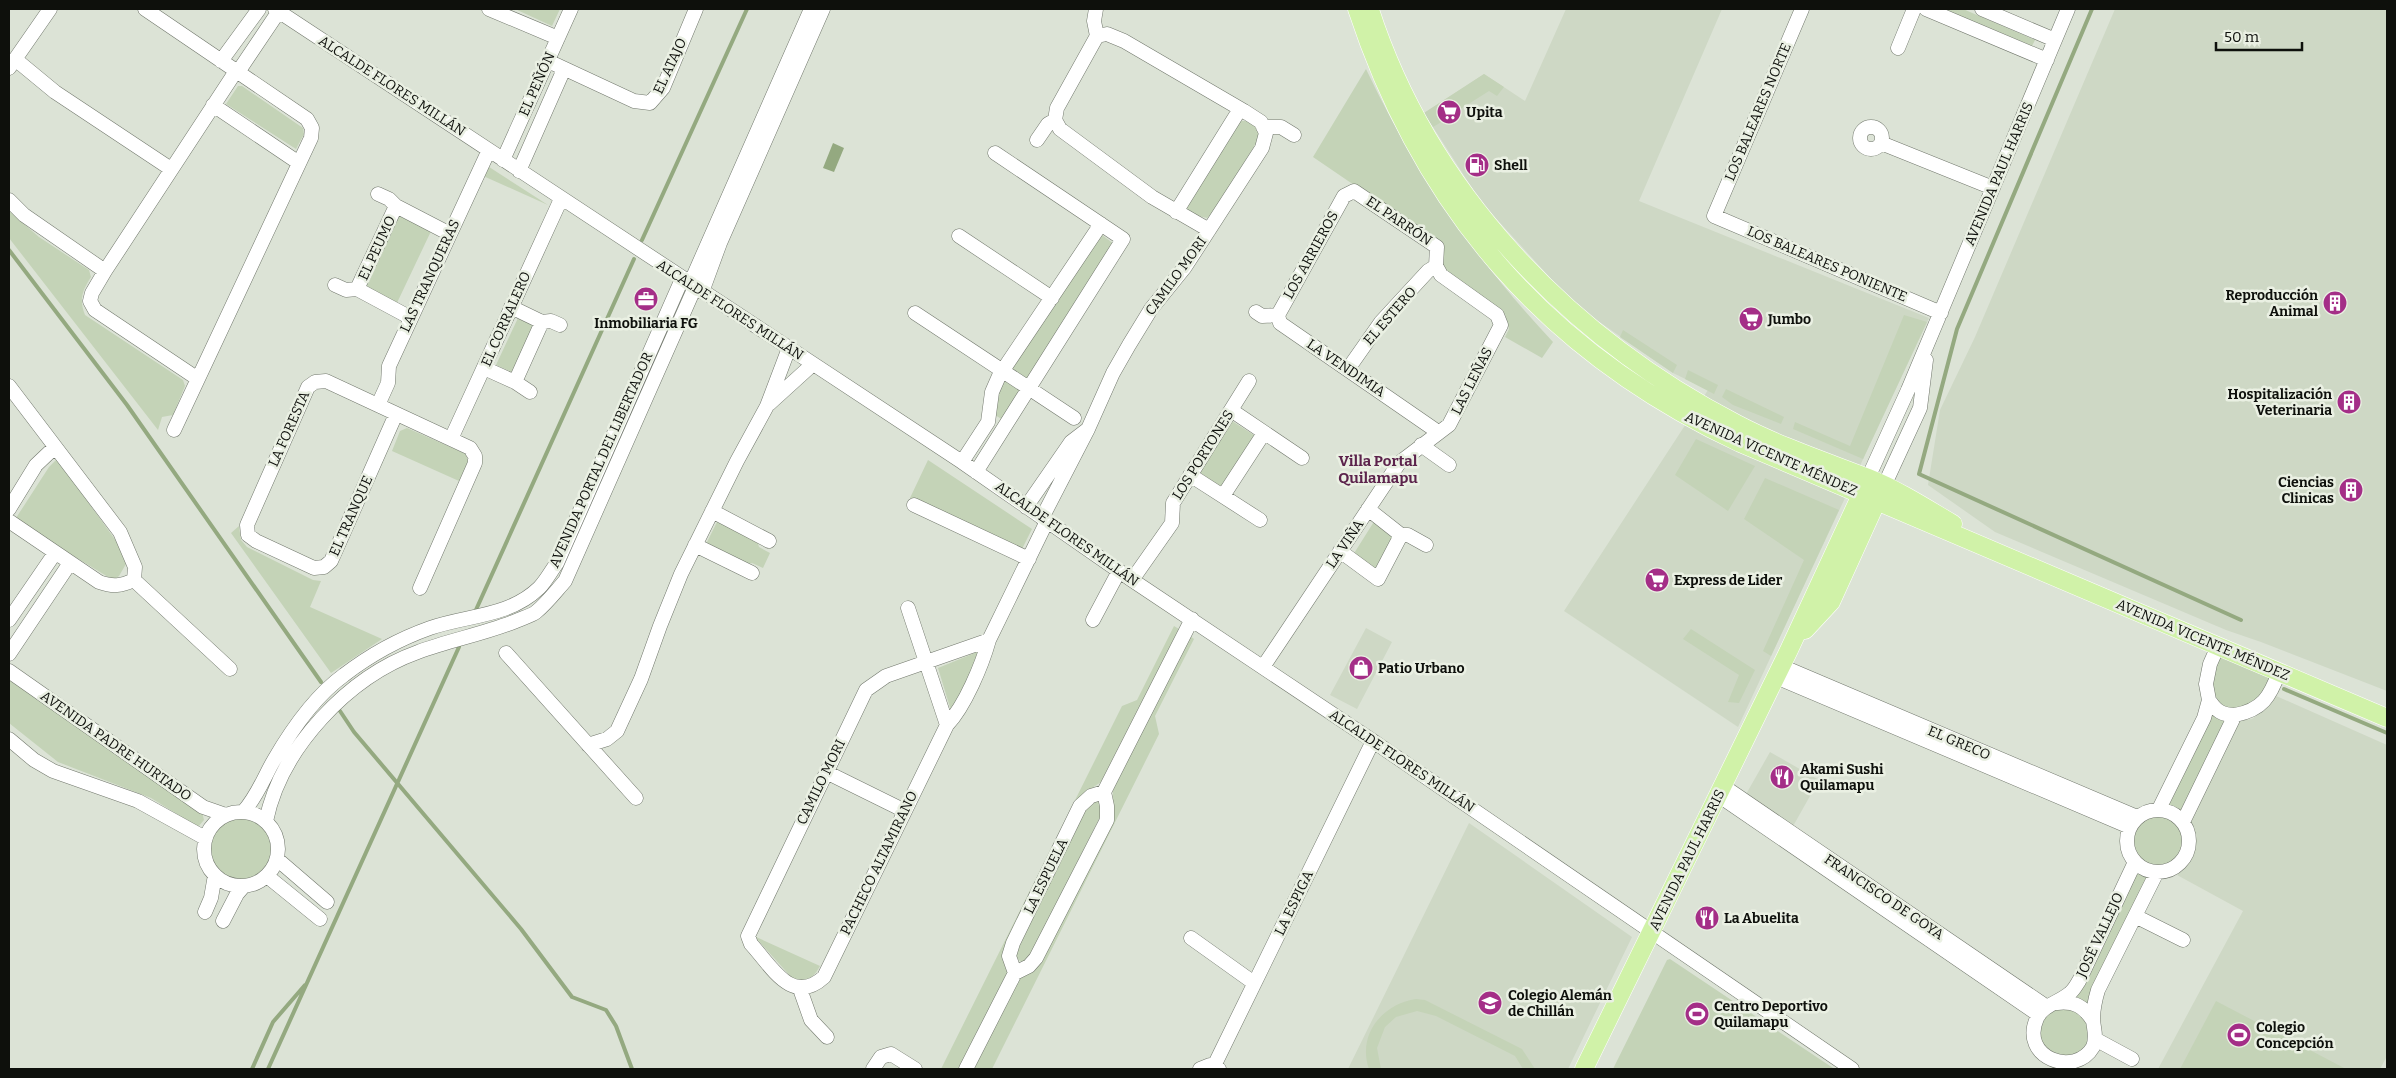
<svg xmlns="http://www.w3.org/2000/svg" width="2396" height="1078" font-family="Bitter,serif">
<style>
.built{fill:#ced8c5}
.green{fill:#c4d3b7}
.water{fill:#94a980}
.lines{fill:none;stroke-linecap:round;stroke-linejoin:round}
.stream{stroke:#94a980;stroke-width:4}
.minor-casing{stroke:#72786d;stroke-width:15}
.major-casing{stroke:#fff;stroke-width:19}
.minor{stroke:#fff;stroke-width:14}
.major{stroke:#d0f2a8;stroke-width:18}
.labels{text-anchor:middle;dominant-baseline:central;stroke-width:5;stroke-linejoin:round;paint-order:stroke}
.street-label{font-size:14px;fill:#0e100c;stroke:#eaf0e3}
.poi-label{font-size:14px;font-weight:bold;fill:#0e100c;stroke:#eaf0e3;text-anchor:start}
.neighbourhood-label{font-size:15px;font-weight:bold;fill:#5c234c;stroke:#eaf0e3}
</style>
<rect width="100%" height="100%" fill="#dce3d6"/>
<path class="built" d="M 1566,9 L 1722,9 L 1639,201 L 1929,318 L 1738,727 L 1564,611 L 1708,390 L 1673,373 L 1575,305 L 1481,202 L 1424,113 L 1484,74 L 1525,101 Z
M 2115,9 L 2387,9 L 2387,691 L 2261,642 L 2226,630 L 1995,532 L 1928,485 L 1940,410 L 1975,337 Z
M 1366,628 L 1392,642 L 1357,709 L 1330,695 Z
M 2274,695 L 2387,745 L 2387,1056 L 2380,1069 L 2158,1069 L 2243,911 L 2177,875 L 2187,863 L 2192,848 L 2192,835 L 2187,822 L 2238,721 L 2252,719 L 2264,710 Z
M 1770,752 L 1819,780 L 1792,828 L 1745,796 Z
M 1469,823 L 1632,937 L 1568,1069 L 1348,1069 Z"/>
<path class="green" d="M 515,9 L 560,9 L 552,26 Z
M 1944,9 L 1963,9 L 2035,40 L 2032,46 Z
M 1366,69 C 1414,171 1476,260 1553,342 L 1542,358 L 1505,337 L 1509,329 L 1505,314 L 1446,273 L 1442,263 L 1442,245 L 1313,157 Z
M 1484,74 L 1504,87 L 1497,96 L 1489,91 L 1459,110 L 1451,100 L 1436,110 L 1443,121 L 1433,127 L 1424,113 Z
M 238,86 L 242,86 L 303,128 L 304,134 L 296,149 L 226,104 Z
M 1240,121 L 1249,121 L 1258,128 L 1258,140 L 1214,211 L 1207,218 L 1190,214 L 1186,209 Z
M 486,165 L 548,205 L 481,175 Z
M 398,210 L 433,227 L 396,305 L 361,289 Z
M 9,211 L 39,237 L 89,270 L 91,277 C 82,291 79,300 85,315 L 183,380 L 185,386 L 173,415 L 162,417 L 158,430 L 9,238 Z
M 1102,235 L 1114,244 L 1003,420 L 995,415 L 998,388 Z
M 1904,315 L 1927,322 L 1863,459 L 1793,429 L 1795,422 L 1850,446 Z
M 518,318 L 535,326 L 514,373 L 496,365 Z
M 1623,330 L 1677,365 L 1673,373 L 1620,337 Z
M 1688,370 L 1718,385 L 1714,394 L 1685,379 Z
M 1726,389 L 1784,417 L 1781,424 L 1733,405 L 1722,397 Z
M 1232,421 L 1257,437 L 1223,488 L 1199,472 Z
M 407,428 L 466,454 L 468,462 L 459,481 L 392,451 L 400,431 Z
M 1696,439 L 1755,466 L 1728,511 L 1675,475 Z
M 57,459 L 119,545 L 126,564 L 119,576 L 113,580 L 21,524 L 16,518 L 49,467 Z
M 928,460 L 1032,529 L 1021,551 L 910,498 Z
M 1765,478 L 1839,510 L 1771,656 L 1763,651 L 1804,560 L 1744,519 Z
M 718,520 L 757,540 L 759,547 L 770,553 L 763,568 L 752,563 L 744,565 L 705,546 Z
M 1375,520 L 1396,537 L 1377,572 L 1353,555 Z
M 239,526 L 241,540 L 247,547 L 313,580 L 321,581 L 310,607 L 382,639 L 331,673 L 231,533 Z
M 1174,626 L 1179,629 L 1101,782 L 1083,794 L 1008,972 L 959,1069 L 941,1069 L 1122,706 L 1137,700 Z
M 1691,629 L 1755,670 L 1739,703 L 1728,702 L 1739,675 L 1683,639 Z
M 1189,635 L 1194,639 L 1155,716 L 1159,734 L 992,1069 L 972,1069 L 1017,977 L 1113,813 L 1113,786 Z
M 2220,649 L 2274,671 L 2260,702 L 2234,713 L 2211,699 L 2212,665 Z
M 982,650 L 952,714 L 938,668 Z
M 9,676 L 202,812 L 204,820 L 198,827 L 151,798 L 58,762 L 9,723 Z
M 2210,707 L 2230,719 L 2183,814 L 2163,804 Z
M 1094,800 L 1102,803 L 1103,811 L 1028,960 L 1022,962 L 1016,958 L 1015,951 L 1089,803 Z
M2130 840a28 28 0 1 1 56 0a28 28 0 1 1-56 0Z
M207 848a34 34 0 1 1 68 0a34 34 0 1 1-68 0Z
M 2136,864 L 2152,872 L 2090,1014 L 2076,1001 L 2073,991 Z
M 754,936 L 820,966 C 813,979 806,983 792,978 Z
M 1670,959 L 1833,1068 L 1834,1069 L 1613,1069 L 1667,960 Z
M 1416,999 L 1425,1000 L 1522,1049 L 1535,1069 L 1523,1069 L 1515,1056 L 1436,1016 L 1417,1011 L 1396,1017 L 1385,1027 L 1377,1048 L 1381,1069 L 1369,1069 C 1357,1035 1382,1004 1416,999 Z
M 2216,1001 L 2346,1069 L 2180,1069 Z
M 2061,1005 L 2083,1012 L 2092,1033 L 2083,1054 L 2061,1061 L 2037,1039 L 2042,1016 Z"/>
<path class="water" d="M 833,143 L 844,148 L 834,172 L 823,168 Z"/>
<g class="lines">
<path class="stream" d="M 2092,9 L 1957,329 L 1919,474 L 2241,620
M 642,240 L 747,9
M 9,250 L 127,405 L 321,682
M 475,612 L 634,259
M 2284,689 L 2387,733
M 340,711 L 354,732 L 521,929 L 572,997 L 606,1010 L 616,1026 L 632,1069
M 252,1069 L 273,1022 L 305,985
M 268,1069 L 459,647"/>
<defs>
<path id="minor" d="M 145,9 L 307,119 L 312,128 L 311,138 L 174,430
M 275,9 L 962,462 L 1132,580 L 1373,741 L 1852,1069
M 489,9 L 558,38
M 1096,9 L 1094,21 L 1097,36
M 1802,9 L 1714,216 L 1941,313
M 1926,9 L 2047,60
M 1982,9 L 2055,40
M 1898,48 L 1914,9
M 15,59 L 55,92 L 171,169
M 221,61 L 259,9
M 548,61 L 634,101 L 650,103 L 663,88 L 696,9
M 9,68 L 50,9
M 238,72 L 279,11
M 213,105 L 299,163
M1860 138a11 11 0 1 1 22 0a11 11 0 1 1-22 0Z
M 1263,127 L 1281,127 L 1294,135
M 1037,140 L 1048,124 L 1055,120
M 1881,143 L 1993,188
M 503,160 L 571,9
M 519,171 L 564,69
M 378,194 L 389,199 L 396,206
M 9,200 L 24,215 L 105,271
M 1176,212 L 1240,109
M 959,236 L 1052,298
M 690,284 L 811,9
M 335,285 L 346,290 L 357,289
M 702,292 L 720,243 L 823,9
M 1256,312 L 1262,316 L 1278,315
M 915,313 L 1074,418
M 1278,315 L 1280,323 L 1438,432
M 411,318 L 357,289 L 396,206 L 450,234
M 542,322 L 551,321 L 560,325
M 484,368 L 515,382 L 542,322 L 511,307
M 1348,369 L 1381,322 L 1428,271 L 1436,266
M 198,379 L 95,310 L 90,301 L 92,293 L 105,271 L 236,71
M 515,382 L 530,392
M 9,386 L 120,532 L 135,567 L 134,580
M 769,404 L 813,364
M 378,405 L 388,383 L 389,366 L 489,150
M 1231,410 L 1302,458
M 396,414 L 331,561 L 324,567 L 314,568 L 256,541 L 248,535 L 247,525 L 308,387 L 315,382 L 326,381 L 470,448 L 475,456 L 475,463 L 420,588
M 1088,429 L 1113,373 L 1129,345 L 1151,309 L 1185,267 L 1262,148 L 1266,133 L 1261,122 L 1244,111 L 1124,41 L 1107,34 L 1097,36 L 1057,108 L 1055,120 L 1060,129 L 1152,197 L 1209,230
M 451,439 L 561,199
M 1421,445 L 1449,465
M 962,462 L 988,422 L 992,392 L 999,376 L 1101,224
M 976,472 L 1123,239 L 995,153
M 1190,475 L 1260,520
M 1868,478 L 1908,390 L 2068,9
M 1884,486 L 1920,408 L 1926,360
M 1223,496 L 1264,433
M 914,505 L 1029,559
M 1026,507 L 1071,442 L 1088,429 L 1042,518
M 9,509 L 36,465 L 55,447
M 712,511 L 769,541
M 9,521 L 99,582 C 113,587 121,586 134,580
M 1401,535 L 1408,535 L 1426,545
M 695,545 L 752,573
M 1340,551 L 1378,579 L 1401,535 L 1368,509
M 134,580 L 230,669
M 1132,580 L 1172,523 L 1173,503 L 1249,381
M 908,608 L 947,725
M 9,620 L 55,553
M 1093,620 L 1119,571
M 989,640 C 982,665 965,706 947,725 L 824,977 C 792,1006 772,967 751,944 L 748,936 L 866,690 L 886,676 L 989,640 L 1047,521
M 506,653 L 636,798
M 9,654 L 70,563
M 1781,666 L 2137,817
M 1263,667 L 1399,463 L 1449,425 L 1501,325 L 1497,315 L 1441,275 L 1436,266 L 1437,247 L 1354,191 L 1344,196 L 1278,315
M 9,671 L 203,807 L 226,815
M 1776,677 L 2130,827
M 2209,700 C 2216,711 2222,715 2235,715
M 9,739 L 34,760 L 53,771 L 138,801 L 205,838
M 588,745 L 607,739 L 617,731 L 641,679 L 660,626 L 681,574 L 737,461 L 767,406 L 789,348
M 826,772 L 905,811
M 1723,786 L 2047,1007
M 1718,795 L 2039,1015
M 2159,809 L 2204,718 L 2209,700 L 2206,684 L 2210,664 L 2218,646
M2127 841a31 31 0 1 1 62 0a31 31 0 1 1-62 0Z
M204 849a37 37 0 1 1 74 0a37 37 0 1 1-74 0Z
M 243,812 C 257,797 264,777 274,760 C 292,729 315,696 344,675 C 370,655 399,639 430,628 C 467,615 509,617 539,588 C 546,581 551,571 557,563 L 682,279
M 266,821 C 281,748 348,677 418,652 C 450,640 484,634 516,621 C 522,618 531,616 536,612 C 547,603 556,591 565,581 L 695,287
M 2183,822 L 2235,715 C 2262,710 2270,697 2279,672
M 277,859 L 327,902
M 2135,862 L 2079,981 C 2077,984 2074,990 2070,993 C 2060,1002 2043,1005 2037,1018 C 2019,1058 2075,1078 2093,1047 C 2097,1037 2094,1030 2093,1020 C 2093,1010 2095,1000 2098,990 L 2157,872
M 267,876 L 320,919
M 205,912 L 211,898 L 215,875
M 2135,916 L 2183,940
M 223,921 L 237,894 L 243,887
M 1191,938 L 1254,983
M 1015,973 L 1009,956 L 1013,943 L 1080,806 L 1091,796 L 1104,792
M 800,989 L 811,1020 L 827,1037
M 2057,1003 C 2074,1001 2084,1006 2093,1021
M 2095,1039 L 2132,1059
M 1214,1066 L 1373,741
M 873,1069 L 881,1057 L 891,1054 L 915,1069
M 966,1069 L 1015,973 L 1029,966 L 1036,958 L 1107,820 L 1107,806 L 1104,792 L 1192,619
M 1200,1069 L 1210,1065 L 1219,1069"/>
<path id="major" d="M 1357,9 C 1423,210 1548,353 1740,443 L 2387,718
M 1370,10 C 1429,192 1569,337 1737,424 C 1779,446 1824,461 1868,478 C 1898,490 1926,508 1953,524
M 1805,630 L 1831,602 L 1881,492
M 1584,1069 L 1789,650 L 1866,484"/>
</defs>
<use href="#minor" class="minor-casing"/>
<use href="#major" class="major-casing"/>
<use href="#minor" class="minor"/>
<use href="#major" class="major"/>
</g>
<defs>
<symbol id="supermarket-disc" viewBox="-11 -11 22 22"><circle r="9.5" fill="#a42e87" stroke="#eaf0e3"/><path d="M-6-5.5h2.5l.6 2H6L4.5 2H-2.5L-4.4-4H-6ZM-1.5 3.2a1.3 1.3 0 1 0 .1 0ZM3 3.2a1.3 1.3 0 1 0 .1 0Z" fill="#fff"/></symbol>
<symbol id="fuel-disc" viewBox="-11 -11 22 22"><circle r="9.5" fill="#a42e87" stroke="#eaf0e3"/><path d="M-5.5-6h7V0h2V4h1.3V-2.5L3-4.5l.8-.8L6-3V5H2.5V1h-1V6h-7ZM-4.2-4.7v3.2H.2V-4.7Z" fill="#fff"/></symbol>
<symbol id="office-disc" viewBox="-11 -11 22 22"><circle r="9.5" fill="#a42e87" stroke="#eaf0e3"/><path d="M-6-3h4V-5.5h4V-3h4V5H-6ZM-1-4.5V-3h2v-1.5ZM-6 0V1H6V0Z" fill="#fff"/></symbol>
<symbol id="building-disc" viewBox="-11 -11 22 22"><circle r="9.5" fill="#a42e87" stroke="#eaf0e3"/><path d="M-4-6H4V6H1V3H-1V6H-4ZM-2.5-4.3h1.7v1.8h-1.7ZM.8-4.3h1.7v1.8H.8ZM-2.5-1h1.7V.8h-1.7ZM.8-1h1.7V.8H.8Z" fill="#fff"/></symbol>
<symbol id="shop-disc" viewBox="-11 -11 22 22"><circle r="9.5" fill="#a42e87" stroke="#eaf0e3"/><path d="M-5-2.5h2.3a2.7 3.5 0 0 1 5.4 0H5L5.5 6h-11ZM-1.5-2.5h3a1.5 2.3 0 0 0-3 0Z" fill="#fff"/></symbol>
<symbol id="restaurant-disc" viewBox="-11 -11 22 22"><circle r="9.5" fill="#a42e87" stroke="#eaf0e3"/><path d="M-5-6h1v4h1v-4h1v4h1v-4h1v5L-1.5 .5V6h-2V.5L-5-1ZM5-6V6H3V1.5H1.5Q1.5-4 5-6Z" fill="#fff"/></symbol>
<symbol id="school-disc" viewBox="-11 -11 22 22"><circle r="9.5" fill="#a42e87" stroke="#eaf0e3"/><path d="M0-5L7-2L0 1L-7-2ZM-4 1L0 2.5L4 1V4Q0 6-4 4Z" fill="#fff"/></symbol>
<symbol id="stadium-disc" viewBox="-11 -11 22 22"><circle r="9.5" fill="#a42e87" stroke="#eaf0e3"/><path d="M0-5a6.5 5 0 1 0 0 10a6.5 5 0 1 0 0-10ZM-3.5-1.8h7v3.6h-7Z" fill="#fff"/></symbol>
</defs>
<g fill-rule="evenodd">
<use href="#supermarket-disc" x="1435" y="98" width="28" height="28"/>
<use href="#fuel-disc" x="1463" y="151" width="28" height="28"/>
<use href="#office-disc" x="632" y="285" width="28" height="28"/>
<use href="#building-disc" x="2321" y="289" width="28" height="28"/>
<use href="#supermarket-disc" x="1737" y="305" width="28" height="28"/>
<use href="#building-disc" x="2335" y="388" width="28" height="28"/>
<use href="#building-disc" x="2337" y="476" width="28" height="28"/>
<use href="#supermarket-disc" x="1643" y="566" width="28" height="28"/>
<use href="#shop-disc" x="1347" y="654" width="28" height="28"/>
<use href="#restaurant-disc" x="1768" y="763" width="28" height="28"/>
<use href="#restaurant-disc" x="1693" y="904" width="28" height="28"/>
<use href="#school-disc" x="1476" y="989" width="28" height="28"/>
<use href="#stadium-disc" x="1683" y="1000" width="28" height="28"/>
<use href="#stadium-disc" x="2225" y="1021" width="28" height="28"/>
</g>
<g class="labels">
<g class="street-label">
<text transform="translate(670 66) rotate(-65)">EL ATAJO</text>
<text transform="translate(537 84) rotate(-66)">EL PEÑÓN</text>
<text transform="translate(392 86) rotate(33)">ALCALDE FLORES MILLÁN</text>
<text transform="translate(1758 112) rotate(-67)">LOS BALEARES NORTE</text>
<text transform="translate(1999 174) rotate(-67)">AVENIDA PAUL HARRIS</text>
<text transform="translate(1399 221) rotate(34)">EL PARRÓN</text>
<text transform="translate(377 248) rotate(-65)">EL PEUMO</text>
<text transform="translate(1311 255) rotate(-61)">LOS ARRIEROS</text>
<text transform="translate(1827 264) rotate(23)">LOS BALEARES PONIENTE</text>
<text transform="translate(430 276) rotate(-65)">LAS TRANQUERAS</text>
<text transform="translate(1176 276) rotate(-54)">CAMILO MORI</text>
<text transform="translate(730 310) rotate(33)">ALCALDE FLORES MILLÁN</text>
<text transform="translate(1390 316) rotate(-49)">EL ESTERO</text>
<text transform="translate(506 319) rotate(-66)">EL CORRALERO</text>
<text transform="translate(1346 368) rotate(34)">LA VENDIMIA</text>
<text transform="translate(1472 381) rotate(-63)">LAS LEÑAS</text>
<text transform="translate(289 429) rotate(-66)">LA FORESTA</text>
<text transform="translate(1771 454) rotate(24)">AVENIDA VICENTE MÉNDEZ</text>
<text transform="translate(1203 455) rotate(-58)">LOS PORTONES</text>
<text transform="translate(601 460) rotate(-66)">AVENIDA PORTAL DEL LIBERTADOR</text>
<text transform="translate(351 516) rotate(-66)">EL TRANQUE</text>
<text transform="translate(1067 534) rotate(35)">ALCALDE FLORES MILLÁN</text>
<text transform="translate(1345 544) rotate(-56)">LA VIÑA</text>
<text transform="translate(2203 640) rotate(23)">AVENIDA VICENTE MÉNDEZ</text>
<text transform="translate(1959 743) rotate(23)">EL GRECO</text>
<text transform="translate(116 746) rotate(35)">AVENIDA PADRE HURTADO</text>
<text transform="translate(1402 761) rotate(34)">ALCALDE FLORES MILLÁN</text>
<text transform="translate(821 782) rotate(-64)">CAMILO MORI</text>
<text transform="translate(1687 860) rotate(-64)">AVENIDA PAUL HARRIS</text>
<text transform="translate(879 863) rotate(-64)">PACHECO ALTAMIRANO</text>
<text transform="translate(1046 876) rotate(-64)">LA ESPUELA</text>
<text transform="translate(1884 897) rotate(34)">FRANCISCO DE GOYA</text>
<text transform="translate(1294 903) rotate(-64)">LA ESPIGA</text>
<text transform="translate(2100 935) rotate(-65)">JOSÉ VALLEJO</text>
</g>
<g class="poi-label">
<text x="1466" y="112">Upita</text>
<text x="1494" y="165">Shell</text>
<text x="2318" y="295" text-anchor="end">Reproducción<tspan x="2318" dy="16">Animal</tspan></text>
<text x="1768" y="319">Jumbo</text>
<text x="646" y="323" text-anchor="middle">Inmobiliaria FG</text>
<text x="2332" y="394" text-anchor="end">Hospitalización<tspan x="2332" dy="16">Veterinaria</tspan></text>
<text x="2334" y="482" text-anchor="end">Ciencias<tspan x="2334" dy="16">Clinicas</tspan></text>
<text x="1674" y="580">Express de Lider</text>
<text x="1378" y="668">Patio Urbano</text>
<text x="1800" y="769">Akami Sushi<tspan x="1800" dy="16">Quilamapu</tspan></text>
<text x="1724" y="918">La Abuelita</text>
<text x="1508" y="995">Colegio Alemán<tspan x="1508" dy="16">de Chillán</tspan></text>
<text x="1714" y="1006">Centro Deportivo<tspan x="1714" dy="16">Quilamapu</tspan></text>
<text x="2256" y="1027">Colegio<tspan x="2256" dy="16">Concepción</tspan></text>
</g>
<g class="neighbourhood-label">
<text x="1378" y="461">Villa Portal<tspan x="1378" dy="17">Quilamapu</tspan></text>
</g>
</g>
<rect width="2396" height="1078" fill="none" stroke="#0e100c" stroke-width="20"/>
<path d="M2216 42v8h86v-8" fill="none" stroke="#0e100c" stroke-width="2.5"/>
<text x="2224" y="42" font-size="15" fill="#0e100c" stroke="#eaf0e3" stroke-width="4" paint-order="stroke">50 m</text>
</svg>
